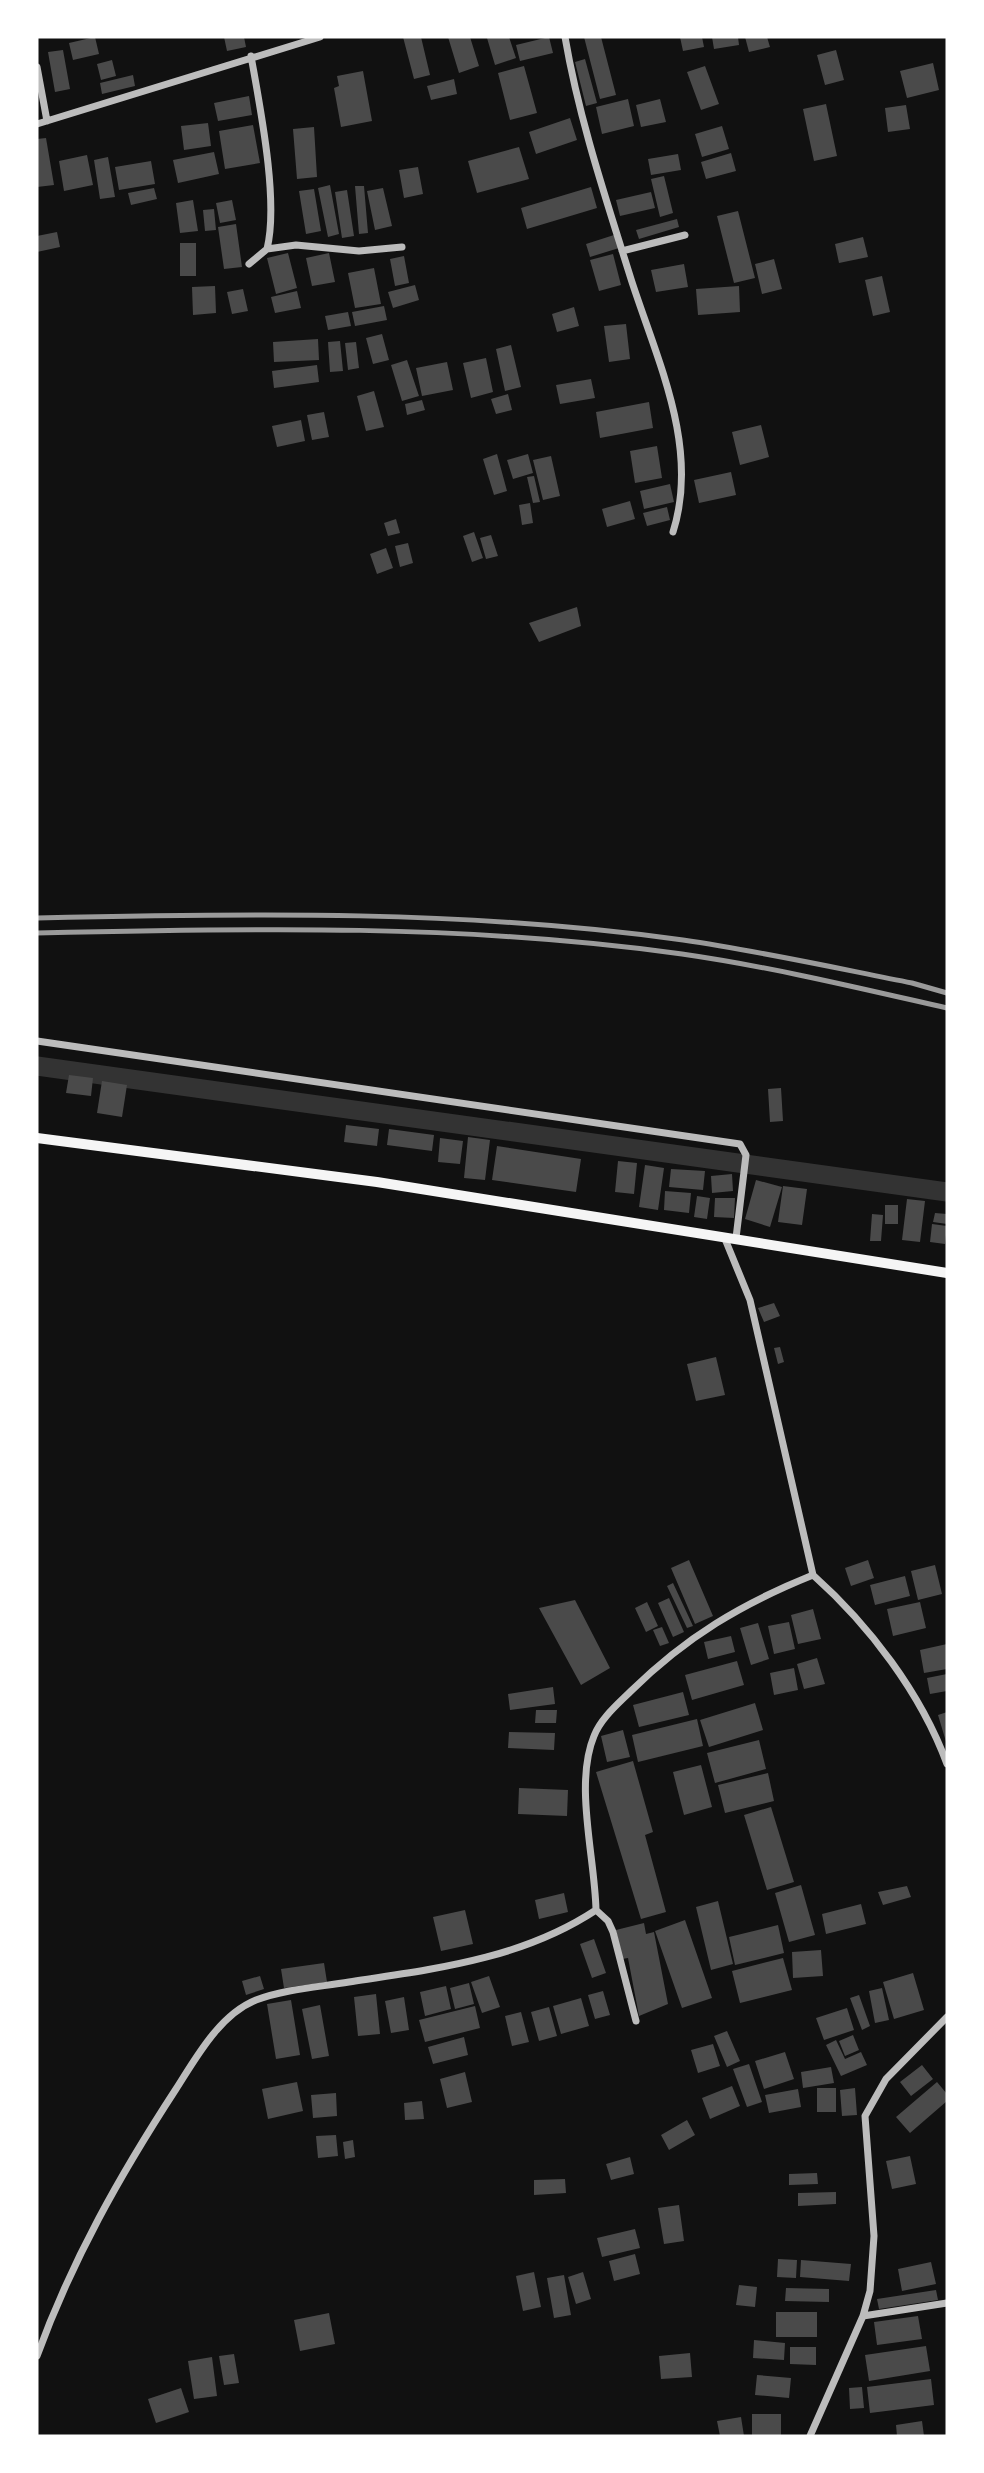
<svg xmlns="http://www.w3.org/2000/svg" width="984" height="2473" font-family="Manrope,sans-serif">
<style>
.lines{fill:none;stroke-linecap:round;stroke-linejoin:round}
.canal{stroke:#333;stroke-width:19}
.building{fill:#4a4a4a}
.minor{stroke:#bcbcbc;stroke-width:7}
.secondary{stroke:#f5f5f5;stroke-width:10}
.rail{stroke:#9a9a9a;stroke-width:5}
</style>
<rect width="100%" height="100%" fill="#111"/>
<g class="lines">
<path class="canal" d="M 37,1066 L 947,1192"/>
</g>
<path class="building" d="M 95,37 L 99,54 L 73,60 L 69,43 Z
M 224,37 L 244,37 L 246,47 L 227,51 Z
M 403,37 L 421,37 L 430,75 L 414,79 Z
M 448,37 L 470,37 L 479,66 L 459,73 Z
M 509,37 L 516,58 L 495,65 L 487,38 Z
M 549,37 L 553,53 L 520,61 L 516,45 Z
M 584,37 L 601,37 L 616,95 L 600,99 Z
M 680,37 L 702,37 L 704,47 L 683,51 Z
M 712,37 L 738,37 L 739,45 L 714,49 Z
M 745,37 L 767,37 L 770,47 L 749,52 Z
M 63,50 L 70,89 L 55,92 L 48,52 Z
M 836,50 L 844,80 L 825,85 L 817,55 Z
M 585,59 L 597,103 L 586,106 L 575,62 Z
M 112,60 L 116,76 L 101,80 L 97,64 Z
M 933,63 L 939,90 L 907,98 L 900,71 Z
M 524,66 L 537,113 L 510,120 L 498,73 Z
M 705,66 L 719,104 L 701,110 L 687,72 Z
M 363,71 L 372,121 L 341,127 L 334,88 L 339,86 L 337,76 Z
M 133,75 L 135,86 L 102,94 L 100,83 Z
M 454,79 L 457,94 L 431,100 L 427,86 Z
M 249,96 L 252,115 L 218,121 L 214,103 Z
M 628,99 L 634,126 L 602,134 L 596,107 Z
M 660,99 L 666,122 L 641,127 L 636,105 Z
M 826,104 L 837,156 L 814,161 L 803,109 Z
M 906,105 L 910,129 L 888,132 L 885,108 Z
M 570,118 L 577,140 L 536,154 L 529,132 Z
M 208,123 L 211,146 L 184,150 L 181,126 Z
M 253,125 L 260,163 L 225,169 L 219,131 Z
M 722,126 L 729,149 L 702,157 L 695,134 Z
M 314,127 L 317,177 L 297,179 L 293,129 Z
M 46,138 L 54,185 L 37,187 L 37,139 Z
M 519,147 L 529,179 L 477,193 L 468,161 Z
M 214,152 L 219,174 L 178,183 L 173,160 Z
M 731,153 L 736,171 L 706,179 L 701,162 Z
M 678,154 L 681,170 L 651,175 L 648,159 Z
M 87,155 L 93,185 L 64,191 L 59,161 Z
M 108,157 L 115,197 L 100,199 L 94,160 Z
M 151,161 L 155,184 L 119,190 L 115,167 Z
M 418,167 L 423,194 L 404,198 L 399,170 Z
M 664,176 L 673,213 L 660,217 L 651,179 Z
M 330,185 L 339,234 L 328,237 L 318,188 Z
M 355,186 L 364,186 L 368,233 L 359,234 Z
M 591,187 L 597,208 L 527,229 L 521,208 Z
M 154,188 L 157,199 L 131,205 L 128,193 Z
M 383,188 L 392,226 L 375,230 L 367,191 Z
M 314,189 L 321,231 L 306,234 L 299,191 Z
M 347,190 L 354,236 L 342,238 L 335,192 Z
M 651,192 L 655,208 L 620,216 L 616,200 Z
M 193,200 L 198,231 L 180,233 L 176,203 Z
M 232,200 L 236,220 L 220,223 L 216,203 Z
M 214,209 L 216,230 L 205,231 L 203,210 Z
M 738,211 L 755,278 L 734,283 L 717,216 Z
M 677,219 L 679,227 L 639,239 L 636,230 Z
M 236,224 L 242,267 L 224,269 L 218,227 Z
M 57,232 L 60,247 L 37,252 L 37,236 Z
M 614,235 L 619,248 L 590,257 L 586,244 Z
M 863,237 L 868,257 L 839,263 L 835,244 Z
M 180,243 L 196,243 L 196,276 L 180,276 Z
M 288,253 L 297,288 L 276,294 L 267,258 Z
M 329,253 L 335,282 L 312,286 L 306,258 Z
M 613,254 L 621,285 L 599,291 L 590,260 Z
M 404,256 L 409,283 L 395,286 L 390,259 Z
M 774,259 L 782,289 L 762,294 L 755,264 Z
M 684,264 L 688,287 L 656,292 L 651,270 Z
M 374,268 L 381,304 L 355,308 L 348,273 Z
M 882,276 L 890,312 L 873,316 L 865,280 Z
M 415,285 L 419,300 L 393,308 L 388,292 Z
M 215,286 L 216,313 L 193,315 L 192,287 Z
M 739,286 L 740,312 L 698,315 L 696,289 Z
M 243,289 L 248,311 L 232,314 L 227,292 Z
M 297,291 L 301,308 L 275,313 L 271,297 Z
M 384,306 L 387,320 L 355,326 L 352,312 Z
M 574,307 L 579,326 L 557,332 L 552,314 Z
M 348,312 L 351,326 L 328,330 L 325,316 Z
M 626,324 L 630,359 L 609,362 L 604,326 Z
M 382,334 L 389,360 L 373,364 L 366,338 Z
M 318,339 L 319,360 L 274,362 L 273,342 Z
M 340,341 L 343,371 L 330,372 L 328,342 Z
M 356,342 L 359,368 L 348,370 L 345,343 Z
M 511,345 L 521,387 L 505,391 L 496,349 Z
M 486,358 L 493,392 L 471,398 L 463,363 Z
M 407,360 L 419,396 L 402,401 L 391,365 Z
M 447,362 L 453,390 L 422,396 L 416,368 Z
M 317,365 L 319,382 L 274,388 L 272,371 Z
M 591,379 L 595,398 L 560,404 L 556,385 Z
M 374,391 L 384,427 L 366,431 L 357,396 Z
M 508,394 L 512,410 L 496,414 L 491,399 Z
M 422,400 L 425,410 L 407,415 L 405,404 Z
M 649,402 L 653,428 L 600,438 L 596,412 Z
M 324,412 L 329,437 L 312,440 L 307,415 Z
M 301,420 L 305,441 L 277,447 L 272,426 Z
M 761,425 L 769,457 L 740,465 L 732,432 Z
M 657,446 L 662,478 L 635,483 L 630,451 Z
M 497,454 L 507,491 L 494,495 L 483,459 Z
M 528,454 L 533,473 L 513,479 L 507,460 Z
M 551,456 L 560,496 L 543,500 L 533,460 Z
M 731,472 L 736,495 L 699,503 L 694,480 Z
M 534,476 L 540,502 L 533,503 L 527,477 Z
M 670,484 L 674,502 L 644,509 L 640,491 Z
M 630,501 L 635,519 L 607,527 L 602,509 Z
M 530,503 L 533,523 L 522,525 L 519,505 Z
M 667,507 L 670,520 L 647,526 L 643,513 Z
M 396,519 L 400,533 L 388,536 L 384,523 Z
M 474,532 L 483,558 L 472,562 L 463,536 Z
M 491,535 L 498,556 L 486,559 L 480,538 Z
M 408,543 L 413,563 L 400,567 L 395,546 Z
M 386,548 L 393,568 L 377,574 L 370,554 Z
M 577,607 L 581,626 L 539,642 L 529,623 Z
M 69,1075 L 93,1078 L 91,1096 L 66,1093 Z
M 102,1081 L 127,1085 L 122,1117 L 97,1113 Z
M 781,1088 L 783,1121 L 770,1122 L 768,1089 Z
M 346,1125 L 379,1129 L 377,1146 L 344,1142 Z
M 389,1129 L 434,1135 L 432,1151 L 387,1145 Z
M 468,1137 L 490,1140 L 485,1180 L 464,1178 Z
M 440,1138 L 463,1141 L 460,1164 L 438,1162 Z
M 497,1146 L 581,1159 L 576,1192 L 492,1180 Z
M 618,1161 L 637,1163 L 634,1194 L 615,1192 Z
M 645,1165 L 664,1168 L 658,1210 L 639,1207 Z
M 671,1169 L 705,1171 L 703,1190 L 669,1187 Z
M 732,1174 L 733,1191 L 712,1193 L 711,1176 Z
M 756,1180 L 782,1187 L 770,1227 L 745,1219 Z
M 783,1186 L 807,1189 L 802,1225 L 778,1222 Z
M 665,1191 L 691,1193 L 689,1213 L 664,1210 Z
M 697,1196 L 710,1198 L 707,1219 L 694,1217 Z
M 715,1198 L 735,1198 L 734,1218 L 714,1217 Z
M 907,1199 L 925,1201 L 920,1242 L 902,1240 Z
M 885,1205 L 898,1205 L 898,1224 L 885,1224 Z
M 935,1213 L 947,1214 L 947,1224 L 933,1222 Z
M 872,1214 L 883,1215 L 881,1241 L 870,1241 Z
M 932,1224 L 947,1226 L 945,1244 L 930,1242 Z
M 774,1303 L 780,1316 L 764,1322 L 758,1308 Z
M 780,1347 L 784,1362 L 778,1364 L 774,1348 Z
M 716,1357 L 725,1395 L 696,1401 L 687,1364 Z
M 689,1560 L 713,1616 L 695,1624 L 671,1568 Z
M 868,1560 L 874,1578 L 851,1586 L 845,1568 Z
M 935,1565 L 942,1594 L 918,1600 L 911,1571 Z
M 905,1576 L 910,1596 L 875,1605 L 870,1585 Z
M 673,1583 L 693,1626 L 687,1628 L 667,1586 Z
M 669,1598 L 684,1632 L 673,1637 L 658,1603 Z
M 575,1600 L 610,1668 L 581,1685 L 539,1608 Z
M 647,1602 L 658,1626 L 646,1632 L 635,1608 Z
M 920,1602 L 926,1628 L 893,1636 L 887,1609 Z
M 813,1609 L 821,1639 L 798,1644 L 791,1615 Z
M 789,1622 L 795,1649 L 774,1654 L 768,1626 Z
M 758,1623 L 769,1659 L 751,1665 L 740,1628 Z
M 662,1627 L 669,1643 L 660,1646 L 653,1630 Z
M 731,1636 L 735,1652 L 708,1659 L 704,1642 Z
M 947,1644 L 947,1669 L 924,1673 L 920,1650 Z
M 817,1658 L 825,1684 L 804,1689 L 797,1664 Z
M 737,1661 L 744,1685 L 692,1700 L 685,1675 Z
M 794,1668 L 798,1690 L 774,1695 L 770,1673 Z
M 947,1674 L 947,1691 L 930,1694 L 927,1678 Z
M 553,1687 L 555,1704 L 510,1710 L 508,1694 Z
M 683,1692 L 689,1715 L 639,1727 L 633,1705 Z
M 755,1703 L 763,1730 L 709,1747 L 700,1720 Z
M 536,1710 L 557,1710 L 556,1723 L 535,1723 Z
M 947,1712 L 947,1745 L 938,1715 Z
M 697,1719 L 703,1746 L 638,1762 L 632,1735 Z
M 623,1730 L 630,1757 L 607,1762 L 601,1736 Z
M 509,1732 L 555,1733 L 554,1750 L 508,1748 Z
M 759,1740 L 766,1769 L 715,1783 L 707,1753 Z
M 633,1761 L 653,1832 L 645,1835 L 666,1912 L 641,1919 L 596,1772 Z
M 701,1765 L 712,1807 L 684,1815 L 673,1772 Z
M 768,1773 L 774,1801 L 725,1813 L 718,1785 Z
M 519,1788 L 568,1790 L 567,1816 L 518,1814 Z
M 771,1807 L 794,1882 L 767,1890 L 744,1815 Z
M 801,1885 L 815,1935 L 789,1942 L 775,1893 Z
M 907,1886 L 911,1897 L 883,1905 L 878,1892 Z
M 564,1893 L 568,1912 L 539,1919 L 535,1900 Z
M 718,1901 L 733,1964 L 711,1970 L 696,1907 Z
M 861,1904 L 866,1924 L 826,1934 L 822,1914 Z
M 465,1910 L 473,1944 L 441,1951 L 433,1917 Z
M 685,1920 L 712,1998 L 682,2008 L 655,1931 Z
M 644,1923 L 646,1934 L 654,1932 L 668,2004 L 639,2016 L 628,1958 L 622,1959 L 616,1930 Z
M 778,1925 L 784,1953 L 735,1965 L 729,1937 Z
M 594,1939 L 606,1973 L 592,1978 L 580,1944 Z
M 821,1950 L 823,1976 L 793,1978 L 792,1952 Z
M 783,1958 L 792,1990 L 740,2003 L 732,1971 Z
M 324,1963 L 327,1982 L 284,1988 L 281,1969 Z
M 913,1973 L 924,2010 L 894,2019 L 883,1982 Z
M 260,1976 L 264,1989 L 246,1995 L 242,1981 Z
M 489,1976 L 500,2007 L 482,2013 L 471,1982 Z
M 469,1983 L 474,2004 L 455,2009 L 450,1988 Z
M 446,1986 L 451,2009 L 425,2016 L 420,1992 Z
M 882,1988 L 889,2020 L 875,2023 L 869,1991 Z
M 603,1991 L 610,2015 L 595,2019 L 588,1995 Z
M 376,1994 L 380,2034 L 358,2036 L 354,1997 Z
M 859,1995 L 870,2026 L 862,2030 L 850,1998 Z
M 404,1997 L 409,2030 L 391,2033 L 385,2001 Z
M 581,1998 L 589,2026 L 561,2034 L 553,2006 Z
M 291,2000 L 300,2055 L 276,2059 L 267,2004 Z
M 320,2005 L 329,2056 L 312,2059 L 302,2009 Z
M 475,2006 L 480,2028 L 425,2042 L 419,2020 Z
M 549,2007 L 557,2036 L 539,2041 L 531,2012 Z
M 847,2008 L 854,2030 L 824,2040 L 816,2018 Z
M 521,2012 L 529,2042 L 512,2046 L 505,2016 Z
M 727,2031 L 740,2061 L 727,2067 L 714,2036 Z
M 853,2035 L 859,2050 L 845,2056 L 839,2041 Z
M 464,2037 L 468,2055 L 433,2064 L 428,2047 Z
M 836,2040 L 845,2059 L 861,2052 L 867,2065 L 841,2076 L 826,2045 Z
M 713,2044 L 720,2066 L 698,2073 L 691,2050 Z
M 785,2052 L 794,2079 L 764,2089 L 755,2061 Z
M 749,2064 L 762,2102 L 747,2107 L 733,2069 Z
M 922,2065 L 933,2079 L 911,2096 L 900,2082 Z
M 831,2067 L 834,2083 L 803,2088 L 801,2072 Z
M 465,2072 L 472,2102 L 447,2108 L 440,2079 Z
M 297,2082 L 303,2111 L 268,2119 L 262,2089 Z
M 937,2082 L 947,2094 L 947,2101 L 910,2133 L 896,2117 Z
M 732,2086 L 740,2106 L 710,2119 L 702,2098 Z
M 817,2088 L 836,2088 L 836,2112 L 817,2112 Z
M 855,2088 L 857,2115 L 842,2116 L 840,2090 Z
M 798,2089 L 801,2107 L 769,2113 L 765,2095 Z
M 336,2093 L 337,2116 L 313,2118 L 311,2095 Z
M 422,2101 L 424,2119 L 405,2120 L 404,2103 Z
M 687,2120 L 695,2135 L 669,2150 L 661,2135 Z
M 336,2135 L 338,2156 L 318,2158 L 316,2136 Z
M 353,2140 L 355,2157 L 345,2159 L 343,2142 Z
M 910,2156 L 916,2184 L 892,2189 L 886,2161 Z
M 630,2157 L 634,2174 L 611,2180 L 606,2164 Z
M 817,2173 L 818,2184 L 789,2185 L 789,2174 Z
M 565,2179 L 566,2193 L 534,2195 L 534,2180 Z
M 836,2192 L 836,2204 L 798,2206 L 798,2193 Z
M 679,2205 L 684,2241 L 664,2244 L 658,2208 Z
M 635,2229 L 640,2248 L 602,2257 L 597,2238 Z
M 635,2254 L 640,2274 L 614,2281 L 609,2261 Z
M 778,2259 L 797,2260 L 796,2278 L 777,2277 Z
M 801,2260 L 851,2264 L 849,2281 L 800,2277 Z
M 931,2262 L 936,2284 L 902,2291 L 898,2269 Z
M 534,2272 L 541,2307 L 523,2311 L 516,2276 Z
M 583,2272 L 591,2299 L 576,2304 L 568,2277 Z
M 564,2275 L 571,2315 L 554,2318 L 547,2278 Z
M 739,2285 L 757,2287 L 755,2307 L 736,2305 Z
M 786,2288 L 829,2289 L 829,2302 L 785,2301 Z
M 936,2290 L 938,2300 L 879,2309 L 877,2299 Z
M 776,2312 L 817,2312 L 817,2337 L 776,2337 Z
M 329,2313 L 335,2344 L 300,2351 L 294,2320 Z
M 918,2316 L 922,2339 L 877,2345 L 874,2322 Z
M 754,2340 L 785,2343 L 784,2360 L 753,2358 Z
M 926,2346 L 930,2371 L 869,2381 L 865,2355 Z
M 790,2347 L 816,2347 L 816,2365 L 790,2364 Z
M 690,2353 L 692,2377 L 661,2379 L 659,2356 Z
M 234,2354 L 239,2383 L 224,2385 L 219,2356 Z
M 212,2357 L 217,2396 L 194,2399 L 188,2361 Z
M 757,2375 L 791,2378 L 789,2398 L 755,2395 Z
M 931,2379 L 934,2405 L 870,2413 L 867,2387 Z
M 862,2387 L 864,2408 L 850,2409 L 849,2388 Z
M 181,2388 L 189,2412 L 156,2423 L 148,2399 Z
M 752,2414 L 781,2414 L 781,2436 L 752,2436 Z
M 741,2417 L 744,2436 L 720,2436 L 717,2421 Z
M 922,2421 L 924,2436 L 897,2436 L 896,2425 Z"/>
<g class="lines">
<path class="minor" d="M 565,37 C 579,119 606,199 631,279 C 657,360 700,447 673,532
M 37,67 L 47,121
M 37,124 L 320,37
M 267,249 L 296,245 L 359,251 L 402,247
M 622,251 L 685,235
M 249,264 L 267,249 C 279,201 260,107 251,56
M 37,1041 L 740,1144 L 746,1155 L 736,1238
M 813,1575 C 869,1625 921,1693 947,1764
M 596,1910 L 608,1921 L 613,1932 L 636,2021
M 863,2316 L 947,2303
M 37,2356 C 72,2260 120,2175 176,2089 C 196,2058 219,2015 256,2000 C 285,1989 319,1987 349,1982 C 435,1969 522,1959 596,1910 C 595,1858 574,1784 594,1736 C 601,1718 618,1704 631,1691 C 686,1637 741,1604 813,1575 L 750,1300 L 725,1239
M 810,2436 L 863,2316 L 870,2291 L 874,2236 L 865,2116 L 886,2079 L 947,2017"/>
<path class="secondary" d="M 37,1138 L 377,1182 L 947,1273"/>
<path class="rail" d="M 37,918 C 252,913 468,910 683,940 C 759,951 836,968 912,983 L 947,993
M 37,933 C 252,928 468,924 682,954 C 772,967 859,988 947,1008"/>
</g>
<rect width="984" height="2473" fill="none" stroke="#ffffff" stroke-width="77"/>
</svg>
